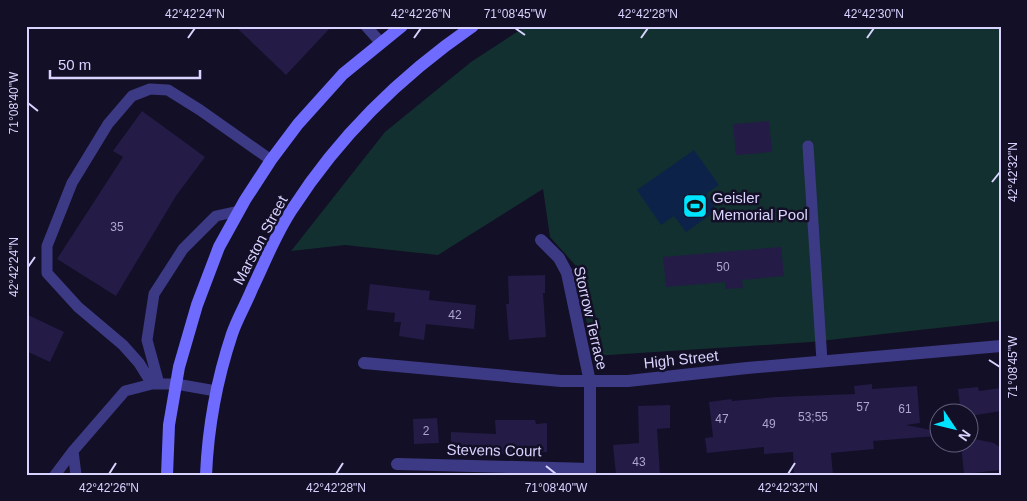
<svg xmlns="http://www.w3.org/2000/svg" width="1027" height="501" font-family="Arial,sans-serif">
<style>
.green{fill:#12302f}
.water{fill:#0c2248}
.building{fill:#241b47}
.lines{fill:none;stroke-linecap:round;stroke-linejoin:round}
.service{stroke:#3d3a85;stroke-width:11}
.minor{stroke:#3d3a85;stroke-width:12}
.secondary{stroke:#6f6bff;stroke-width:12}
.ticks{fill:none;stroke:#d9d4ff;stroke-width:2}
.labels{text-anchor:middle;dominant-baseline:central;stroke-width:5;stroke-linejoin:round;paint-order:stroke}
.number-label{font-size:12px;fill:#aca6d1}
.poi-label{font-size:15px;fill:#d9d4ff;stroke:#130f26;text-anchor:start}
.street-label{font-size:15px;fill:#d9d4ff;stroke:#130f26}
.neatline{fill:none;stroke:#d9d4ff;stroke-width:2}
.ticks-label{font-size:12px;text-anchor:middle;fill:#d9d4ff}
</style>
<rect width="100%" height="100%" fill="#130f26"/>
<path class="green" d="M 526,26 L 1001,26 L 1001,321 L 811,342 L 593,356 L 576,266 L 550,237 L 543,189 L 438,255 L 345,245 L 291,251 L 385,132 L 471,62 Z"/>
<path class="water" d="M 694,150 L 719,185 L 706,194 L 717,210 L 686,232 L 674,216 L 661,225 L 637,190 Z"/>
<path class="building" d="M 235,26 L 332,26 L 286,75 Z
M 142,111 L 205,157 L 176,196 L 116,296 L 57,259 L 123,157 L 113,151 Z
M 769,121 L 772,152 L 736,155 L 733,124 Z
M 781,247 L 784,276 L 742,280 L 743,288 L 725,289 L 725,282 L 666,287 L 663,257 Z
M 545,275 L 545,293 L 543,293 L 546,337 L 509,340 L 506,304 L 509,304 L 508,276 Z
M 370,284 L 430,291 L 429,300 L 476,305 L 474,329 L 426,324 L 424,340 L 399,336 L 401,322 L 394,322 L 395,313 L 367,310 Z
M 26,314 L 64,332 L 50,362 L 26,351 Z
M 872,384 L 872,389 L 917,386 L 920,423 L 906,425 L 936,431 L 936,436 L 873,441 L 874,449 L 831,453 L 833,475 L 794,475 L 793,452 L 764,454 L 764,447 L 707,453 L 705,438 L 713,437 L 709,402 L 731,399 L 732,401 L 777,397 L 855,394 L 854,386 Z
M 978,387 L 979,391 L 1001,388 L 1001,411 L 970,416 L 970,414 L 961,414 L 958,389 Z
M 670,405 L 670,428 L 657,429 L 660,475 L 616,475 L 613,445 L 639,443 L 638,406 Z
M 437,418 L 439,443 L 414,444 L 413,419 Z
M 495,420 L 535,420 L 536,424 L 547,423 L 547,452 L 496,454 L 496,451 L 451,451 L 451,432 L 496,434 Z
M 970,438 L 994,443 L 1001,448 L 1001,470 L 964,474 L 961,444 L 970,444 Z"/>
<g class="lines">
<path class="service" d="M 366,26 L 381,43
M 808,146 L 822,361
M 152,384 L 139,363 L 123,345 L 78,307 L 47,273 L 47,246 L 72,183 L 108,124 L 132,96 L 150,89 L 168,90 L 200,110 L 271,160
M 159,384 L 147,340 L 154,294 L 183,249 L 216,216 L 239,211
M 73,451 L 76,475
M 55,475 L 73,451 L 125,391 L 152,384 L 176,384 L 216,391"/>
<path class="minor" d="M 541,240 L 559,258 L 567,273 L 590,382 L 590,475
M 364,363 L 561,381 L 628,381 L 747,368 L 1001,346
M 397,464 L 590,469"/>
<path class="secondary" d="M 167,475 L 169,425 L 179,367 L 197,305 L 219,247 L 245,200 L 271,160 L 298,124 L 343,74 L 402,26
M 206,475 C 208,427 217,379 232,334 C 237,319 246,304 252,289 C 265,262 276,233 293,208 C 340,135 402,75 473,26"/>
</g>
<path class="ticks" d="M 515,28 L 525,35M 188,38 L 195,28M 414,38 L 421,28M 641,38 L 648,28M 867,38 L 874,28M 28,103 L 38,111M 992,182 L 1000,172M 28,267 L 35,257M 989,360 L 1000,367M 546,466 L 556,474M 109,474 L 116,463M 336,474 L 343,463M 788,474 L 795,463"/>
<defs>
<symbol id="stadium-square" viewBox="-11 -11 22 22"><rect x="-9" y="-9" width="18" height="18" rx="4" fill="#00e5ff" stroke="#130f26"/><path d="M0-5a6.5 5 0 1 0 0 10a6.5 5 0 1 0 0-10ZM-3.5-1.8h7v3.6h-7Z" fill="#111"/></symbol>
</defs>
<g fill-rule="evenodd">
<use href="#stadium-square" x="681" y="192" width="28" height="28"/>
</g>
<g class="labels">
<g class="number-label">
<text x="117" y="227">35</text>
<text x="723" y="267">50</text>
<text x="455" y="315">42</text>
<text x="863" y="407">57</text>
<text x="905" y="409">61</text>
<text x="813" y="417">53;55</text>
<text x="722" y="419">47</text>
<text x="769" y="424">49</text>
<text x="426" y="431">2</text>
<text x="639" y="462">43</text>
</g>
<g class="poi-label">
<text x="712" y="197">Geisler<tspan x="712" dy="17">Memorial Pool</tspan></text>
</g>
<g class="street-label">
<text transform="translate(260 240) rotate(-62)">Marston Street</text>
<text transform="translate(591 318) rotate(77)">Storrow Terrace</text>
<text transform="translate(681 359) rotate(-6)">High Street</text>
<text transform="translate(494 450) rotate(1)">Stevens Court</text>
</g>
</g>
<rect width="1027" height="501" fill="none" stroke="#130f26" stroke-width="55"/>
<g transform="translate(954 428) rotate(125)"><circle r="24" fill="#130f26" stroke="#625e7d"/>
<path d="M0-4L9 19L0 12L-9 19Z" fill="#00e5ff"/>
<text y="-8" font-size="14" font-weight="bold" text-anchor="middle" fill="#d9d4ff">N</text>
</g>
<path d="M50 70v8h150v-8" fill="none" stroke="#d9d4ff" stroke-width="2.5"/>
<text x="58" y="70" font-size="15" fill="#d9d4ff" stroke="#130f26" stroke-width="4" paint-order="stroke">50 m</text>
<rect x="28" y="28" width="972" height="446" class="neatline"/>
<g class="ticks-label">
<text x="195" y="18">42°42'24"N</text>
<text x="421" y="18">42°42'26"N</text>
<text x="515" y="18">71°08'45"W</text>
<text x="648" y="18">42°42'28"N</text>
<text x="874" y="18">42°42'30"N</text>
<text transform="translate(14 103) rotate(-90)" y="4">71°08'40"W</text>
<text transform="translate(1013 172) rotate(-90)" y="4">42°42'32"N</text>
<text transform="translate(14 267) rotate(-90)" y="4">42°42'24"N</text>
<text transform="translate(1013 367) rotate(-90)" y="4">71°08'45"W</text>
<text x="109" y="492">42°42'26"N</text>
<text x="336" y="492">42°42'28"N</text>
<text x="556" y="492">71°08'40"W</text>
<text x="788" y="492">42°42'32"N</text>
</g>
</svg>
